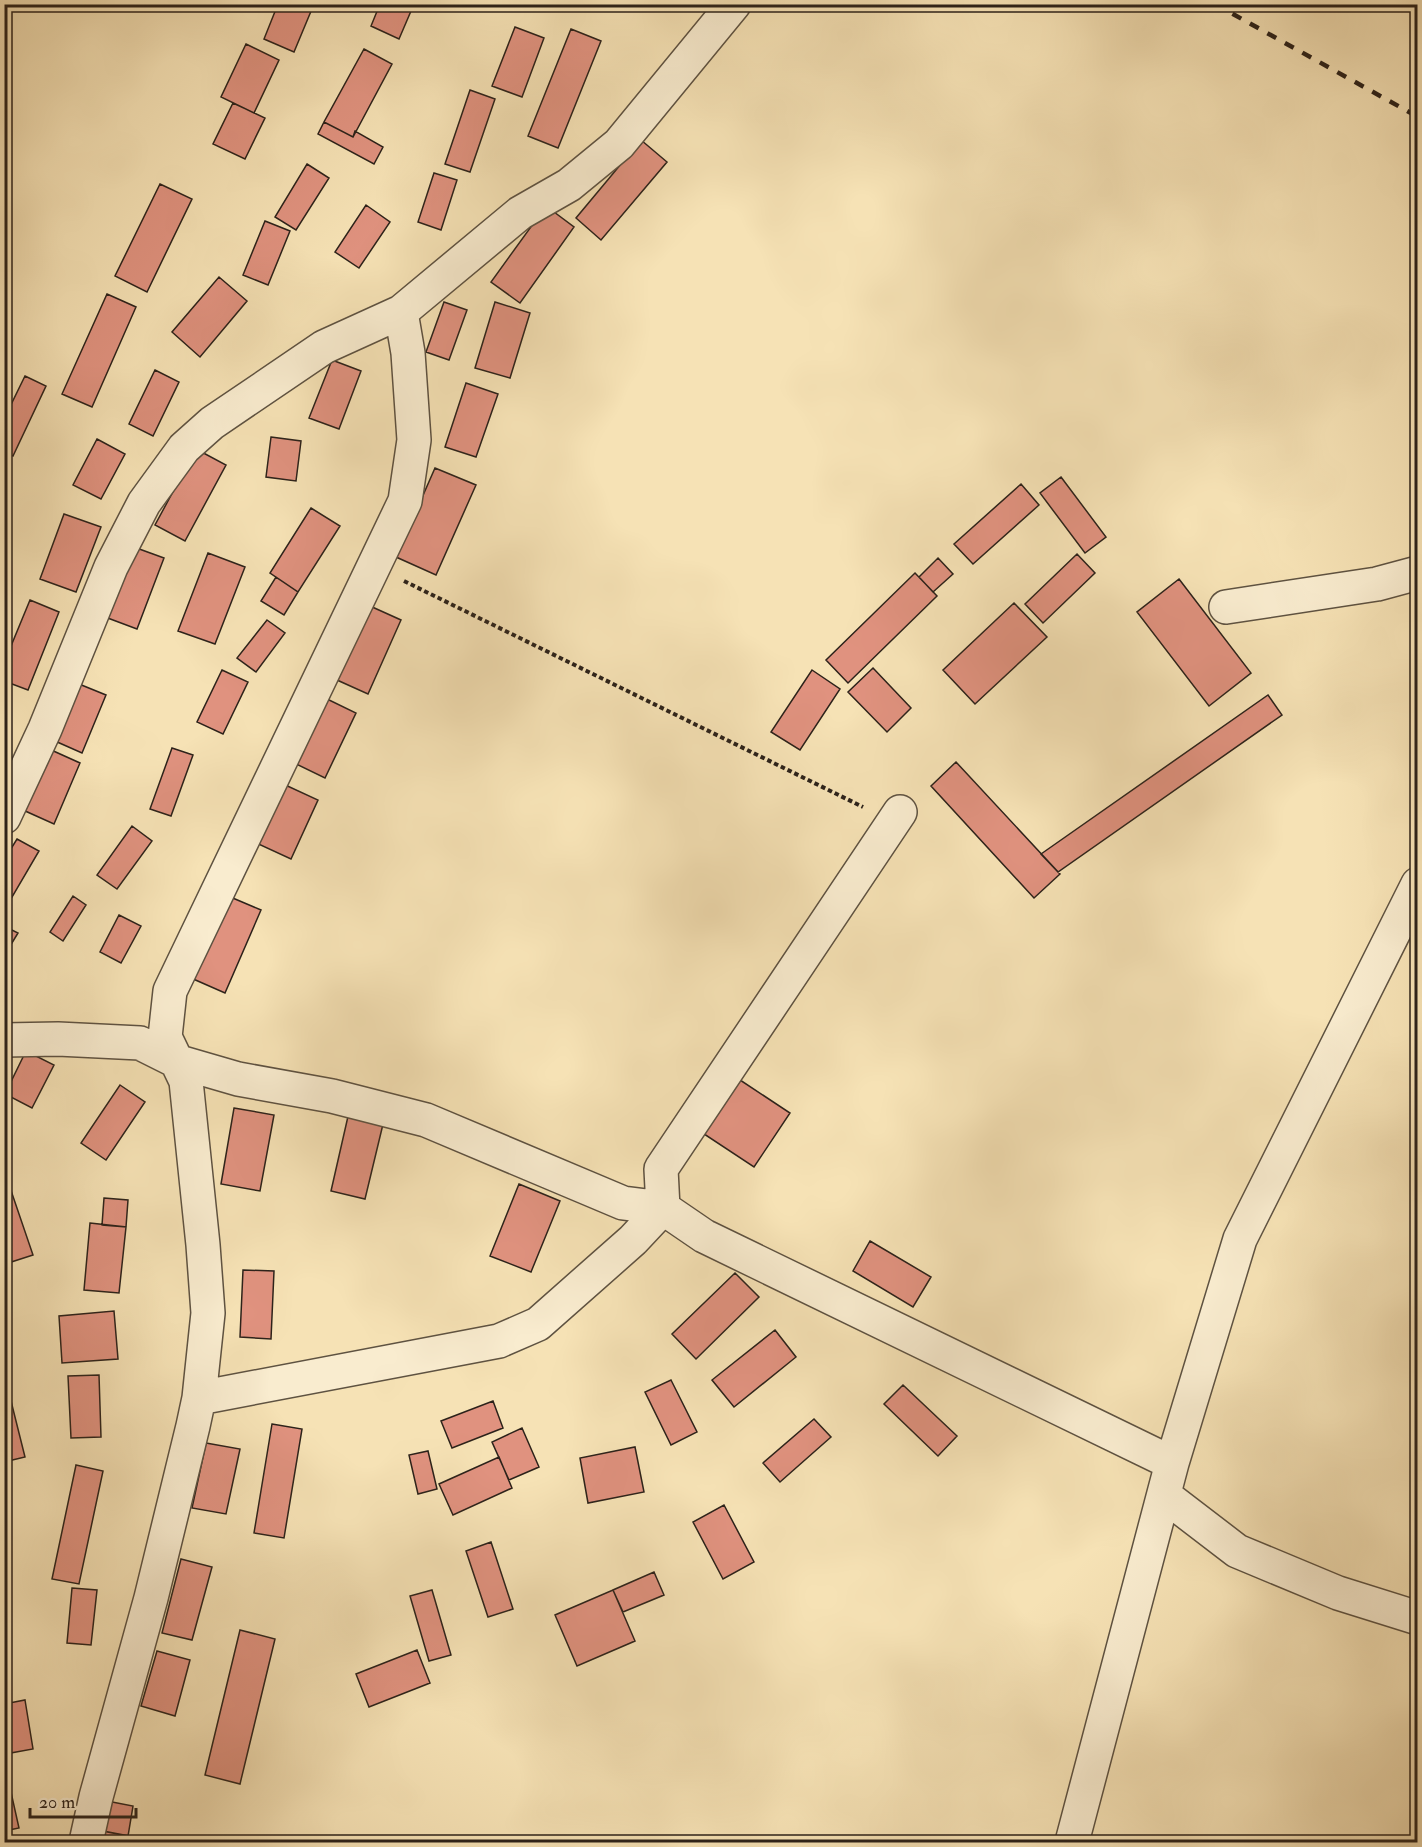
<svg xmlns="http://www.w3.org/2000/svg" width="1422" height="1847" font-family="'IM FELL Double Pica',serif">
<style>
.building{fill:#e0927f;stroke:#2c221a;stroke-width:1.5}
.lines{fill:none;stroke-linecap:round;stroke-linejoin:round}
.minor-casing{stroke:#5e5241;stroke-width:36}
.path{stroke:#2c221a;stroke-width:4;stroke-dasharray:4.5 3;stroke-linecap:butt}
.minor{stroke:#f9eccf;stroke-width:33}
.rail{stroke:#2c221a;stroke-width:4.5;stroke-dasharray:10 10;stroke-linecap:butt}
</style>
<rect width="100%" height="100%" fill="#f6e2b5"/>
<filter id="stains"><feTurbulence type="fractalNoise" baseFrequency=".00333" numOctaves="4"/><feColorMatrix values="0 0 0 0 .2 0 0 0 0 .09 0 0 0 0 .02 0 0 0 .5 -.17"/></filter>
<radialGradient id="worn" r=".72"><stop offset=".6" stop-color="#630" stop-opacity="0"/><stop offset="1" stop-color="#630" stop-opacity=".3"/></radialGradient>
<path class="building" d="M 278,4 L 314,4 L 294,52 L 264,39 Z
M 380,4 L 414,4 L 399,39 L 371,26 Z
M 515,27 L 544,38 L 522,97 L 492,86 Z
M 571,29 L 601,41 L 558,148 L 528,136 Z
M 246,44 L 279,60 L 254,113 L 221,97 Z
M 364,49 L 392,64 L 353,137 L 324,122 Z
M 470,90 L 495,99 L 470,172 L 445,164 Z
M 233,103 L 265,118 L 245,159 L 213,144 Z
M 324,122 L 353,137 L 355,131 L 383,147 L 374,164 L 318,134 Z
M 641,140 L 667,162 L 601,240 L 576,218 Z
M 307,164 L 329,178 L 296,230 L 275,217 Z
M 434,173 L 457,180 L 441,230 L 418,222 Z
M 160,184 L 192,199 L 147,292 L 115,276 Z
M 366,205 L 390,222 L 359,268 L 335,252 Z
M 546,206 L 574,227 L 520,303 L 491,282 Z
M 265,221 L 290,231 L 268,285 L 243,275 Z
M 219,277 L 247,301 L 200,357 L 172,332 Z
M 107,294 L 136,307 L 92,407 L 62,394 Z
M 444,302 L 467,310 L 449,360 L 426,352 Z
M 495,302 L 530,313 L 510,378 L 475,368 Z
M 332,360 L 361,371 L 339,429 L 309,418 Z
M 155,370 L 179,382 L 153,436 L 129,424 Z
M 25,376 L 46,386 L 13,456 L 4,452 L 4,419 Z
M 466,383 L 498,394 L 476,457 L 445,447 Z
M 271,437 L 301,441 L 296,481 L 266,477 Z
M 97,439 L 125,454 L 101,499 L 73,485 Z
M 196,449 L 226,465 L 185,541 L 155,525 Z
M 435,468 L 476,485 L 436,575 L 396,557 Z
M 1061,477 L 1106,537 L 1085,553 L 1040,493 Z
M 1021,484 L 1039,505 L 973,564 L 954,544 Z
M 311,508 L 340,526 L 298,592 L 270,573 Z
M 64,514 L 101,527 L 76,592 L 40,579 Z
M 131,546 L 164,558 L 137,629 L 105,617 Z
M 208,553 L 245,567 L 215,644 L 178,631 Z
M 1077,554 L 1095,573 L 1043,623 L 1025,604 Z
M 938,558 L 953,574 L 933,592 L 919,577 Z
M 915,573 L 937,596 L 848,683 L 826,660 Z
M 276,577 L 298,592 L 284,615 L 261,601 Z
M 1179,579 L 1251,673 L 1209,706 L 1137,612 Z
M 30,600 L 59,612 L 28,690 L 4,681 L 4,663 Z
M 1014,603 L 1047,637 L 975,704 L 943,670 Z
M 370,606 L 401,620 L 368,694 L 337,680 Z
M 267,620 L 285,633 L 256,672 L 237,658 Z
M 873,668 L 911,708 L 887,732 L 848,692 Z
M 222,670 L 248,682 L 223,734 L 197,722 Z
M 812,670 L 840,689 L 800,750 L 771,732 Z
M 79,684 L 106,695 L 82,753 L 55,741 Z
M 1268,695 L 1282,715 L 1058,872 L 1041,854 Z
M 325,698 L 356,713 L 325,778 L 294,763 Z
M 172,748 L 193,755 L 171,816 L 150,809 Z
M 49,749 L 80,763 L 54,824 L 23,810 Z
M 956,762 L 1060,874 L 1034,898 L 931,786 Z
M 281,783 L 318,800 L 291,859 L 254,842 Z
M 132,826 L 152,841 L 117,889 L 97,875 Z
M 17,839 L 39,851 L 8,904 L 4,903 L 4,860 Z
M 73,896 L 86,905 L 63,941 L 50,932 Z
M 228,896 L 261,910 L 225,993 L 191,978 Z
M 119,915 L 141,926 L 121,963 L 100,952 Z
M 4,926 L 18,933 L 4,956 Z
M 26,1051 L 54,1065 L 32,1108 L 5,1094 Z
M 734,1076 L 790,1113 L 754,1167 L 698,1130 Z
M 120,1085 L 145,1102 L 106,1160 L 81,1143 Z
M 234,1108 L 274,1115 L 260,1191 L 221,1184 Z
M 349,1112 L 384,1120 L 365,1199 L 331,1191 Z
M 4,1170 L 33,1255 L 5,1264 L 4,1262 Z
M 519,1184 L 560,1201 L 531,1272 L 490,1256 Z
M 104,1198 L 128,1200 L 126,1227 L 102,1225 Z
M 90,1223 L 126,1227 L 119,1293 L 84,1290 Z
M 870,1241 L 931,1277 L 913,1307 L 853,1271 Z
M 243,1270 L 274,1271 L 271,1339 L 240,1337 Z
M 735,1273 L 759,1297 L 696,1359 L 672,1334 Z
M 114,1311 L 118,1359 L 62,1363 L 59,1316 Z
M 775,1330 L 796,1357 L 734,1407 L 712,1380 Z
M 4,1373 L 25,1457 L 4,1462 Z
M 99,1375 L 101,1437 L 71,1438 L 68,1376 Z
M 671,1380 L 697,1432 L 671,1445 L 645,1392 Z
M 903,1385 L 957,1436 L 938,1456 L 884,1404 Z
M 493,1401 L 503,1428 L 452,1448 L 441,1421 Z
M 814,1419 L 831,1437 L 780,1482 L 763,1463 Z
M 272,1424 L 302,1429 L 284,1538 L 254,1533 Z
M 522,1428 L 539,1467 L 509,1480 L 492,1442 Z
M 206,1443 L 240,1449 L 226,1514 L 192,1508 Z
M 635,1447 L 644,1492 L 588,1503 L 580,1458 Z
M 428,1451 L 437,1489 L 418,1494 L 409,1455 Z
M 499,1457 L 512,1488 L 453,1515 L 439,1484 Z
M 76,1465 L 103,1471 L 79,1584 L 52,1579 Z
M 724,1505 L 754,1562 L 723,1579 L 693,1522 Z
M 491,1542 L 513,1609 L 488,1617 L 466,1551 Z
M 181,1559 L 212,1567 L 192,1640 L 162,1633 Z
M 654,1572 L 664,1595 L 623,1612 L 613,1590 Z
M 72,1588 L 97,1590 L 91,1645 L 67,1643 Z
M 432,1590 L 451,1655 L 429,1661 L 410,1596 Z
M 613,1590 L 635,1641 L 577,1666 L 555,1615 Z
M 240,1630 L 275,1639 L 240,1784 L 205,1775 Z
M 417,1650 L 430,1683 L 369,1707 L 356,1674 Z
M 157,1651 L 190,1660 L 175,1716 L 141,1706 Z
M 25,1700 L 33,1749 L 5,1754 L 4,1704 Z
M 4,1761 L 19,1828 L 4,1831 Z
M 107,1801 L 133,1806 L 128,1836 L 102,1831 Z
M 98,1830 L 135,1837 L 134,1842 L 95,1842 Z"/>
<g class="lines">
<defs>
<path id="minor" d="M 1226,607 L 1377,584 L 1418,573
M 900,812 L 661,1169 L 663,1208 L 704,1236 L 1172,1463
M 4,817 L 45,729 L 111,567 L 144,503 L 184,448 L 212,423 L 324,347 L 401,312 L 520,213 L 569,185 L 619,144 L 734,4
M 4,1040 L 58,1039 L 140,1043 L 176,1061 L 238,1079 L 332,1096 L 426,1120 L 623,1203 L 663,1208
M 199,1398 L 499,1341 L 538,1324 L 633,1240 L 663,1208
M 1164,1495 L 1237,1551 L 1338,1593 L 1418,1618
M 86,1842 L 96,1797 L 151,1598 L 193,1426 L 199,1398 L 208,1313 L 203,1245 L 186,1081 L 165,1037 L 170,991 L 405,501 L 414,440 L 408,353 L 401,312
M 1072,1842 L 1172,1463 L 1240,1239 L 1418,884"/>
</defs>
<use href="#minor" class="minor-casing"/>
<path class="path" d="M 404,581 L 863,807"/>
<use href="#minor" class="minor"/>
<path class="rail" d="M 1215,4 L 1418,117"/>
</g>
<rect width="1422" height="1847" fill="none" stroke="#f6e2b5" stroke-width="24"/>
<rect x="6" y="6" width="1410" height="1835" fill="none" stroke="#2c221a" stroke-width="3"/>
<rect x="12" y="12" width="1398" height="1823" fill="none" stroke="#2c221a" stroke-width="1.5"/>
<path d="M30 1808v9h106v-9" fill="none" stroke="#2c221a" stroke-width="3"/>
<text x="39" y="1808" font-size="18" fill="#2c221a" stroke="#f9eccf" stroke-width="4.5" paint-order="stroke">20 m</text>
<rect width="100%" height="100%" filter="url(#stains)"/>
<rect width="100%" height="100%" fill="url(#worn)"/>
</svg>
